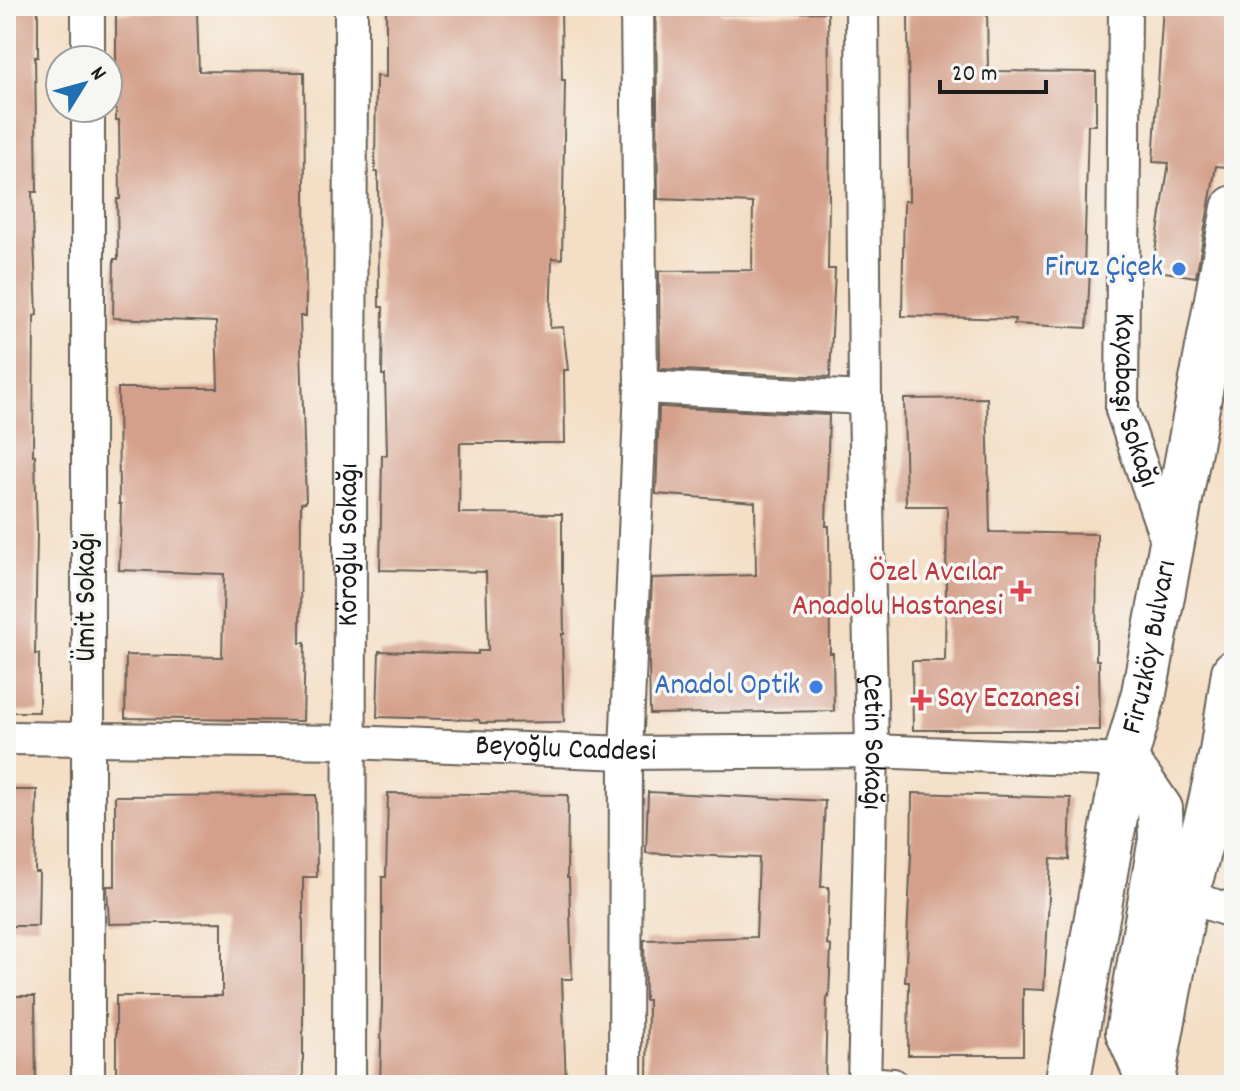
<svg xmlns="http://www.w3.org/2000/svg" width="1240" height="1091" font-family="Dekko,sans-serif">
<style>
.building{fill:#d4a08b}
.lines{fill:none;stroke-linecap:round;stroke-linejoin:round}
.minor-casing{stroke:#686057;stroke-width:36}
.primary-casing{stroke:#686057;stroke-width:48}
.minor{stroke:#fff;stroke-width:32}
.primary{stroke:#fff;stroke-width:44}
.shop-dot{fill:#3f7fe0;stroke:#f6f6f2;stroke-width:3}
.health-dot{fill:#e0444e;stroke:#f6f6f2;stroke-width:3}
.labels{text-anchor:middle;dominant-baseline:central;stroke-width:7;stroke-linejoin:round;paint-order:stroke}
.shop-label{font-size:30px;fill:#366cbe;stroke:#f6f6f2;text-anchor:end}
.street-label{font-size:30px;fill:#1c1c1c;stroke:#f6f6f2}
.health-label{font-size:30px;fill:#be3a42;stroke:#f6f6f2;text-anchor:end}
</style>
<rect width="100%" height="100%" fill="#f6f6f2"/>
<filter id="ink" filterUnits="userSpaceOnUse"><feTurbulence type="fractalNoise" baseFrequency=".0125" numOctaves="2"/><feDisplacementMap in="SourceGraphic" scale="16" xChannelSelector="R" yChannelSelector="G"/><feConvolveMatrix kernelMatrix="1 2 1 2 8 2 1 2 1" color-interpolation-filters="sRGB"/></filter>
<filter id="wash" filterUnits="userSpaceOnUse"><feTurbulence type="fractalNoise" baseFrequency=".006" numOctaves="4" result="noise"/><feDisplacementMap in="SourceGraphic" scale="32" xChannelSelector="R" yChannelSelector="G"/><feGaussianBlur stdDeviation="1.8" result="paint"/><feColorMatrix in="noise" values="0 0 0 0 0 0 0 0 0 0 0 0 0 0 0 0 0 1.4 0 .05"/><feComposite in="paint" operator="in"/></filter>
<g filter="url(#wash)">
<rect width="100%" height="100%" fill="#f4dec5"/>
<g id="blocks">
<path class="building" d="M 6,6 L 38,6 L 38,57 L 35,57 L 37,192 L 32,192 L 37,315 L 34,316 L 33,455 L 35,455 L 37,534 L 35,654 L 39,654 L 39,712 L 6,712 Z
M 386,6 L 561,6 L 562,80 L 565,80 L 562,259 L 552,258 L 550,328 L 563,327 L 568,370 L 564,370 L 565,443 L 460,443 L 459,513 L 562,514 L 562,584 L 563,584 L 564,634 L 562,634 L 564,722 L 480,723 L 479,720 L 377,717 L 379,651 L 478,654 L 478,651 L 488,651 L 486,572 L 380,570 L 382,455 L 387,455 L 385,375 L 382,375 L 383,307 L 379,307 L 378,172 L 375,172 L 376,76 L 386,77 Z
M 908,6 L 987,6 L 988,71 L 1096,72 L 1096,125 L 1088,125 L 1084,271 L 1090,271 L 1087,328 L 1014,324 L 1015,319 L 902,316 L 904,201 L 909,201 Z
M 1163,6 L 1234,6 L 1234,50 L 1226,167 L 1216,166 L 1196,277 L 1152,270 L 1169,163 L 1153,162 Z
M 721,9 L 721,14 L 828,12 L 830,126 L 828,269 L 835,269 L 830,377 L 660,369 L 659,271 L 752,270 L 753,203 L 658,199 L 656,10 Z
M 116,13 L 197,13 L 199,71 L 304,72 L 306,316 L 300,316 L 306,502 L 301,503 L 300,643 L 305,643 L 303,721 L 125,718 L 126,655 L 222,657 L 224,574 L 119,570 L 121,504 L 119,504 L 118,388 L 218,388 L 216,322 L 113,318 L 114,259 L 118,259 L 117,199 L 120,199 L 119,120 L 116,120 Z
M 987,398 L 990,532 L 1097,534 L 1096,660 L 1099,660 L 1100,730 L 913,730 L 912,661 L 945,661 L 947,506 L 906,506 L 904,399 Z
M 659,407 L 829,415 L 826,526 L 829,526 L 830,653 L 833,653 L 834,711 L 650,714 L 649,660 L 652,578 L 756,575 L 755,502 L 656,494 Z
M 6,790 L 37,790 L 35,872 L 39,872 L 38,926 L 6,926 Z
M 648,792 L 825,801 L 821,887 L 829,887 L 827,945 L 831,946 L 829,997 L 827,996 L 825,1085 L 647,1085 L 648,1000 L 645,1000 L 644,940 L 756,937 L 759,858 L 646,853 Z
M 388,793 L 568,795 L 567,878 L 569,878 L 572,979 L 562,979 L 566,1085 L 380,1085 L 382,1003 L 382,877 L 386,877 Z
M 912,793 L 1071,798 L 1069,860 L 1051,859 L 1044,990 L 1023,989 L 1023,1055 L 908,1055 L 909,982 L 905,982 L 911,855 Z
M 316,795 L 317,877 L 303,877 L 303,1085 L 116,1085 L 116,996 L 222,996 L 222,922 L 109,924 L 107,886 L 115,886 L 115,796 Z
M 6,996 L 35,996 L 36,1085 L 6,1085 Z"/>
</g>
</g>
<g filter="url(#ink)">
<use href="#blocks" fill-opacity="0" stroke="#686057" stroke-width="2"/>
<g class="lines">
<defs>
<g id="minor">
<path d="M 88,6 L 88,60"/>
<path id="s1" d="M 862,6 L 865,398 L 872,751 L 864,1085"/>
<path id="s2" d="M 1125,6 L 1122,410 L 1170,549"/>
<path d="M 88,108 L 88,1085"/>
<path d="M 641,387 L 865,398"/>
<path id="s3" d="M 6,738 L 350,742 L 626,753 L 872,751 L 1125,761"/>
<path d="M 1186,896 L 1234,912"/>
<path d="M 864,1083 L 893,1085"/>
<path id="s4" d="M 349,1085 L 351,6"/>
<path d="M 625,1085 L 626,753 L 641,387 L 637,6"/>
</g>
<g id="primary">
<path d="M 1125,761 L 1139,778 L 1160,809 L 1161,839 L 1128,1032 L 1151,1085"/>
<path id="s5" d="M 1067,1085 L 1125,761 L 1144,693 L 1234,208"/>
<path d="M 1151,1085 L 1186,896 L 1208,815 L 1222,752 L 1234,672"/>
</g>
</defs>
<use href="#minor" class="minor-casing"/>
<use href="#primary" class="primary-casing"/>
<use href="#minor" class="minor"/>
<use href="#primary" class="primary"/>
</g>
</g>
<g class="shop-dot">
<circle cx="1179" cy="269" r="8"/>
<circle cx="816" cy="687" r="8"/>
</g>
<g class="health-dot">
<path d="M1017 579h8v8h8v8h-8v8h-8v-8h-8v-8h8z"/>
<path d="M917 688h8v8h8v8h-8v8h-8v-8h-8v-8h8z"/>
</g>
<g class="labels">
<g class="shop-label">
<text x="1163" y="269">Firuz Çiçek</text>
<text x="800" y="687">Anadol Optik</text>
</g>
<g class="street-label">
<text stroke="none"><textPath href="#s2" startOffset="396">Kayabaşı Sokağı</textPath></text>
<text stroke="none"><textPath href="#s4" startOffset="540">Köroğlu Sokağı</textPath></text>
<text transform="translate(88 597) rotate(-90)">Ümit Sokağı</text>
<text stroke="none"><textPath href="#s5" startOffset="446">Firuzköy Bulvarı</textPath></text>
<text stroke="none"><textPath href="#s1" startOffset="736">Çetin Sokağı</textPath></text>
<text stroke="none"><textPath href="#s3" startOffset="560">Beyoğlu Caddesi</textPath></text>
</g>
<g class="health-label">
<text x="1003" y="574">Özel Avcılar<tspan x="1003" dy="34">Anadolu Hastanesi</tspan></text>
<text x="937" y="700" text-anchor="start">Say Eczanesi</text>
</g>
</g>
<rect width="1240" height="1091" fill="none" stroke="#f6f6f2" stroke-width="32"/>
<g transform="translate(84 84) rotate(53)"><circle r="38" fill="#f6f6f2" stroke="#9f9f9c" stroke-width="2"/>
<path d="M0-6L14 30L0 20L-14 30Z" fill="#1f6fb2"/>
<text y="-12" font-size="22" font-weight="bold" text-anchor="middle" fill="#1c1c1c">N</text>
</g>
<path d="M940 80v12h106v-12" fill="none" stroke="#1c1c1c" stroke-width="4"/>
<text x="952" y="80" font-size="24" fill="#1c1c1c" stroke="#f6f6f2" stroke-width="6" paint-order="stroke">20 m</text>
</svg>
